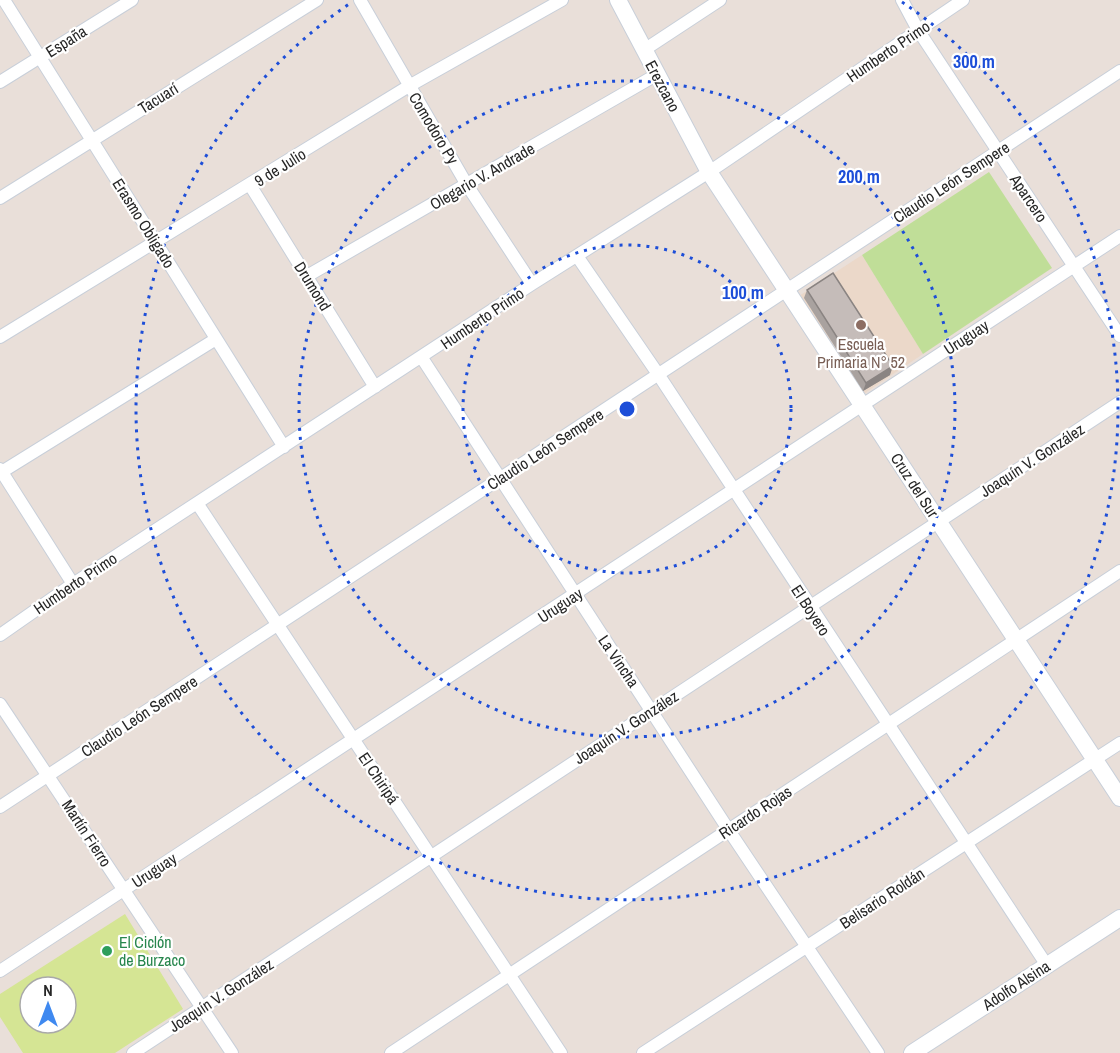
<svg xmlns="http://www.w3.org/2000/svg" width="1120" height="1053" font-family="'Archivo Narrow',sans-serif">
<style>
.education{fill:#ebd8c9}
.green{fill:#c0de98}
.pitch{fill:#d5e594;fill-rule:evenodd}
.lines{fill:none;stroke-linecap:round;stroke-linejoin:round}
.street-casing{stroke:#c8cfd9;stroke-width:14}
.secondary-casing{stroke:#c8cfd9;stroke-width:18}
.street{stroke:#fff;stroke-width:12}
.secondary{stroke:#fff;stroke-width:16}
.wall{fill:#a9a29f}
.shaded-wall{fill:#8a8482}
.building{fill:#c5bcb9;stroke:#8a8482;stroke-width:1.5}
.ring{fill:none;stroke:#1d4ed8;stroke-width:3;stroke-dasharray:3 6}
.education-dot{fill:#8d6e63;stroke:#fff;stroke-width:2}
.leisure-dot{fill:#2e9e5b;stroke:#fff;stroke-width:2}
.labels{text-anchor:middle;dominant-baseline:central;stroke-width:4.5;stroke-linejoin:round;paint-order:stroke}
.street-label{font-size:16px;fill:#272727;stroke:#fff}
.education-label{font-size:16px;fill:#785e54;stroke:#fff}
.leisure-label{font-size:16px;fill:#27864d;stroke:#fff;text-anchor:start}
.centre{fill:#1d4ed8;stroke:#fff;stroke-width:3}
.ring-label{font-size:18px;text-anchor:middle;font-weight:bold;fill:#1d4ed8;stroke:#fff;stroke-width:4.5;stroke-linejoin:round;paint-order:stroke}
</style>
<rect width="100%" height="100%" fill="#e9dfd9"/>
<path class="education" d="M 862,255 L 923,354 L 862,395 L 799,296 Z"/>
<path class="green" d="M 989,172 L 1052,268 L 923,354 L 862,255 Z"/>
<path class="pitch" d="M 125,914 L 183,1009 L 115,1053 L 23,1053 L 0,1017 L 0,994 ZM 30,987 L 66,987 L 66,1023 L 30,1023 Z"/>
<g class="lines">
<defs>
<path id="street" d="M 4,0 L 284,447
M 360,0 L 467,185 L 532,284
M 902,0 L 918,30 L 1120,336
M 644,50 L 720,0
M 0,82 L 132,0
M 250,185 L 375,387
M 0,198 L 317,0
M 577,256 L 658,374 L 1046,964
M 307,276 L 656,75
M 0,337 L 409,86 L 562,0
M 422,358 L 728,829 L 878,1053
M 0,469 L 73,584
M 0,473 L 216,339
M 197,503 L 561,1053
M 0,635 L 73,584 L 532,284 L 709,172 L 963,0
M 0,704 L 232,1053
M 0,807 L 1120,71
M 0,971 L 1120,236
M 133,1053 L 1120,402
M 391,1053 L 1120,571
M 643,1053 L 1120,743"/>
<path id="secondary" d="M 618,0 L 709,172 L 1120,798
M 912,1053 L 1120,918"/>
</defs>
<use href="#street" class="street-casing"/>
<use href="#secondary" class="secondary-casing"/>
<use href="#street" class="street"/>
<use href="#secondary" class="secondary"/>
</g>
<path class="wall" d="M 807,290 L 890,375 L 863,391 L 804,298 Z"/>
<path class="shaded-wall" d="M 893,366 L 890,375 L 863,391 L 866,383 Z"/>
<path class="building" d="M 833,273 L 893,366 L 866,383 L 807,290 Z"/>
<g class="ring">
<circle cx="627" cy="409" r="164"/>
<circle cx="627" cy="409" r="328"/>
<path d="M902 2A491 491 0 1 1 352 2"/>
</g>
<circle class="education-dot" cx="861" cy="325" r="6"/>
<circle class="leisure-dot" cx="107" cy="951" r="6"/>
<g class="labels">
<g class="street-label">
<text transform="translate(66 41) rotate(-32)">España</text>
<text transform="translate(888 51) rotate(-34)">Humberto Primo</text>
<text transform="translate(663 86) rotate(62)">Erezcano</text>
<text transform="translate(158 98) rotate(-32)">Tacuarí</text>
<text transform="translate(434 128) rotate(59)">Comodoro Py</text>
<text transform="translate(280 167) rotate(-32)">9 de Julio</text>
<text transform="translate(482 176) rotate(-30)">Olegario V. Andrade</text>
<text transform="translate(951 182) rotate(-33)">Claudio León Sempere</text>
<text transform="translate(1029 198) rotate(56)">Aparcero</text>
<text transform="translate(144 223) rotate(58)">Erasmo Obligado</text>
<text transform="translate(313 286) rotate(58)">Drumond</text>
<text transform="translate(482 318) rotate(-34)">Humberto Primo</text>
<text transform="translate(966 337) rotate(-33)">Uruguay</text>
<text transform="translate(545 449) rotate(-33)">Claudio León Sempere</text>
<text transform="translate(1032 460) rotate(-33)">Joaquín V. González</text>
<text transform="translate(915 485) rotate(57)">Cruz del Sur</text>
<text transform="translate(75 583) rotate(-34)">Humberto Primo</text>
<text transform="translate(560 605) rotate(-33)">Uruguay</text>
<text transform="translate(811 610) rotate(57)">El Boyero</text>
<text transform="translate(619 661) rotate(56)">La Vincha</text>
<text transform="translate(139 716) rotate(-33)">Claudio León Sempere</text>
<text transform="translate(626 727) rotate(-33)">Joaquín V. González</text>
<text transform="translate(379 778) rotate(56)">El Chiripá</text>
<text transform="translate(755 812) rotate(-33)">Ricardo Rojas</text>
<text transform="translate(87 833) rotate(57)">Martín Fierro</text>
<text transform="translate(154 870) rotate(-33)">Uruguay</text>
<text transform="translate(882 898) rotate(-33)">Belisario Roldán</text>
<text transform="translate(1016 985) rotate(-33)">Adolfo Alsina</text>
<text transform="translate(221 995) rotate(-33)">Joaquín V. González</text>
</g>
<g class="education-label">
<text x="861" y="344">Escuela<tspan x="861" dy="18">Primaria N° 52</tspan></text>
</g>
<g class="leisure-label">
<text x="119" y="942">El Ciclón<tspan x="119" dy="18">de Burzaco</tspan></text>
</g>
</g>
<circle cx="627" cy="409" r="9" class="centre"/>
<g class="ring-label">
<text x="974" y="68">300 m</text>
<text x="859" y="183">200 m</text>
<text x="743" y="299">100 m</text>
</g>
<g transform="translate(48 1005)"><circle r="28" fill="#ffffff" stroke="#a9a9a9" stroke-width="1.5"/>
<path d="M0-4.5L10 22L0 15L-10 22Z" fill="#3f89f0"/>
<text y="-9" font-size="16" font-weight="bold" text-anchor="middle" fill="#272727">N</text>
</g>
</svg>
